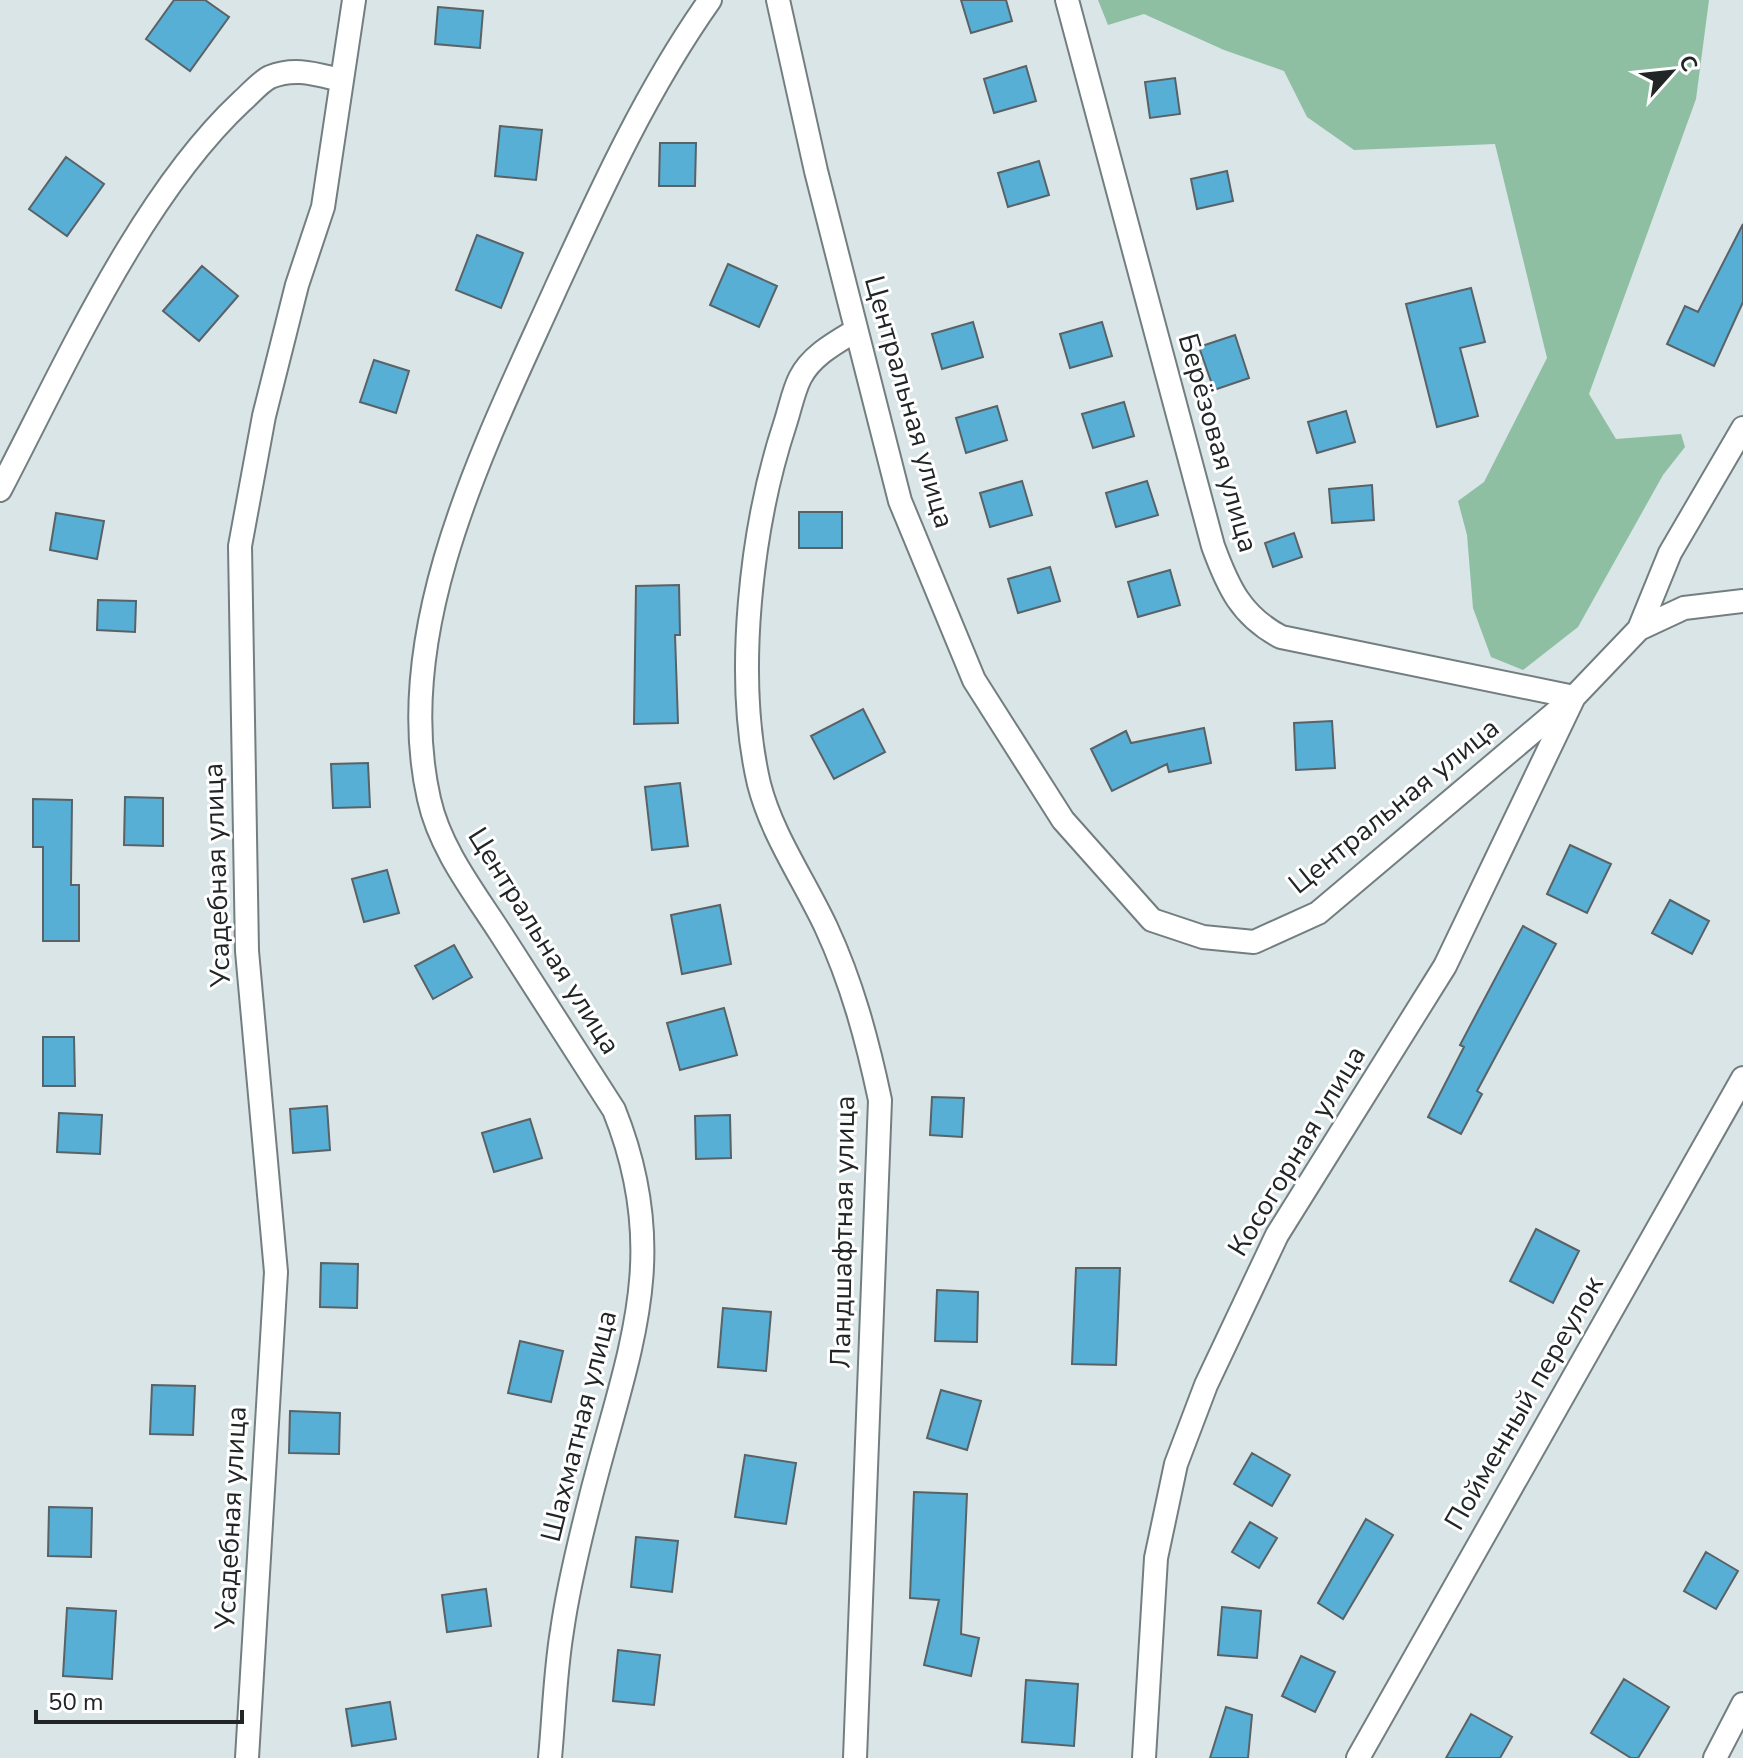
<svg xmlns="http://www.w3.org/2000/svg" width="1743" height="1758" font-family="'Nunito Sans',sans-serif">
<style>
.green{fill:#8fbfa3}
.building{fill:#57afd6;stroke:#596267;stroke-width:2}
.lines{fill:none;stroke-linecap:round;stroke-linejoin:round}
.street-casing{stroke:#737e80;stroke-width:26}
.street{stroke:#fff;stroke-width:22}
.labels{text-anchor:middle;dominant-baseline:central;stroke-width:6;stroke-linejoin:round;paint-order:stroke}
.street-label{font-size:28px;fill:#212526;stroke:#fff}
</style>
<rect width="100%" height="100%" fill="#d9e5e6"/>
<path class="green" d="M 1098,0 L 1709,0 L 1696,99 L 1589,394 L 1616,439 L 1681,434 L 1685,447 L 1663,475 L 1578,627 L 1523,670 L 1491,657 L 1473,608 L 1467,535 L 1458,501 L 1484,482 L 1547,358 L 1495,144 L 1354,150 L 1307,117 L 1284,71 L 1224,50 L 1144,14 L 1108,25 Z"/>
<path class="building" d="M 174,0 L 205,0 L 229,17 L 190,71 L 146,39 Z
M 961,0 L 1006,0 L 1012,21 L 971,33 Z
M 438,7 L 483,11 L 480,48 L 435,44 Z
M 1026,66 L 1036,101 L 994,113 L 984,79 Z
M 1175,78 L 1180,114 L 1150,118 L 1145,82 Z
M 500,126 L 542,130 L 536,180 L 495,176 Z
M 660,143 L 696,143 L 695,186 L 659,186 Z
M 66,157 L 104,184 L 67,236 L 29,209 Z
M 1039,161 L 1049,195 L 1008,207 L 998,173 Z
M 1227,171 L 1233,201 L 1197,209 L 1191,179 Z
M 1743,224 L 1743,302 L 1714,366 L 1667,344 L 1685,306 L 1698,312 Z
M 477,235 L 523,253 L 501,308 L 456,290 Z
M 728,264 L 777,286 L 759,327 L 710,305 Z
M 202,266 L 238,296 L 199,341 L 163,311 Z
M 1471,288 L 1485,342 L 1460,348 L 1478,416 L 1437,427 L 1406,304 Z
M 973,322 L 983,357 L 942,369 L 932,334 Z
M 1102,322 L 1112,356 L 1070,368 L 1060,334 Z
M 1235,335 L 1249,378 L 1214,390 L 1199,347 Z
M 374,360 L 409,371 L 396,413 L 360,402 Z
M 1124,402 L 1134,436 L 1093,448 L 1082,414 Z
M 997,406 L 1007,440 L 966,453 L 956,418 Z
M 1346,411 L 1355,442 L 1317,453 L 1308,422 Z
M 1022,481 L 1032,515 L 990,527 L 980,493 Z
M 1147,481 L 1158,515 L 1116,527 L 1106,493 Z
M 1372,485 L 1374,520 L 1332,523 L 1329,489 Z
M 799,512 L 842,512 L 842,548 L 799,548 Z
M 56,513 L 104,521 L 97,559 L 50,550 Z
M 1294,533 L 1302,557 L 1273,567 L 1265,543 Z
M 1050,567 L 1060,601 L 1018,613 L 1008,579 Z
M 1170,570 L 1180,605 L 1138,617 L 1128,582 Z
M 679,585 L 680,635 L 675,635 L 678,723 L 634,724 L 636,586 Z
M 98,600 L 136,601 L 135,632 L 97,630 Z
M 863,709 L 885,752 L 834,779 L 811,736 Z
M 1332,721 L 1335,768 L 1296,770 L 1294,723 Z
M 1204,728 L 1211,763 L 1169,772 L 1167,764 L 1112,791 L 1091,749 L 1126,731 L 1131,743 Z
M 368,763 L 370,807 L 333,808 L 331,764 Z
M 680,783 L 688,846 L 652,850 L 645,787 Z
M 125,797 L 163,798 L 163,846 L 124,845 Z
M 33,799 L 72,800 L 71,885 L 79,885 L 79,941 L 43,941 L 43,847 L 33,847 Z
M 1570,845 L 1611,864 L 1587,913 L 1547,894 Z
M 387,870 L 399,913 L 364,922 L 352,879 Z
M 1670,900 L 1709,921 L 1692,954 L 1652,933 Z
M 720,905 L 731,964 L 682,974 L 671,915 Z
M 1523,926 L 1556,944 L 1477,1091 L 1482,1094 L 1461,1134 L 1428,1117 L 1464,1047 L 1460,1045 Z
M 454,945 L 472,977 L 433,999 L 415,966 Z
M 724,1008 L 737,1055 L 680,1070 L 667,1023 Z
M 43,1037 L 74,1037 L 75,1086 L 43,1086 Z
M 932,1097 L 964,1098 L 962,1137 L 930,1135 Z
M 327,1106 L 330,1150 L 293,1153 L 290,1109 Z
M 59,1113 L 102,1115 L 100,1154 L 57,1152 Z
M 730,1115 L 731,1158 L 696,1159 L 695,1116 Z
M 530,1119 L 542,1158 L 494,1172 L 482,1133 Z
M 1536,1229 L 1579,1251 L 1553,1303 L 1510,1281 Z
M 321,1263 L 358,1264 L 357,1308 L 320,1307 Z
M 1076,1268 L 1120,1268 L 1116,1365 L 1072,1364 Z
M 937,1290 L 978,1292 L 977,1342 L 935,1341 Z
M 723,1308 L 771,1312 L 766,1371 L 718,1367 Z
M 520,1341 L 563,1351 L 551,1402 L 508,1393 Z
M 152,1385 L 195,1386 L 193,1435 L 150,1434 Z
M 941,1390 L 981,1401 L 967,1450 L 927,1438 Z
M 290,1411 L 340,1413 L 339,1454 L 289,1453 Z
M 1252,1453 L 1290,1475 L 1272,1506 L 1234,1484 Z
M 745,1455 L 796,1463 L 786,1524 L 735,1517 Z
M 914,1492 L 967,1494 L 961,1634 L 979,1638 L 971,1676 L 924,1665 L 939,1600 L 910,1598 Z
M 49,1507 L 92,1508 L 91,1557 L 48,1556 Z
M 1366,1519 L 1393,1535 L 1343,1619 L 1318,1603 Z
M 1250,1522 L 1277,1538 L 1259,1568 L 1232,1552 Z
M 636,1537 L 678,1541 L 672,1592 L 631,1587 Z
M 1706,1552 L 1738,1571 L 1716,1609 L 1684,1591 Z
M 486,1589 L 491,1626 L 447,1632 L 442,1595 Z
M 1222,1607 L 1261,1611 L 1257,1658 L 1218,1655 Z
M 67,1608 L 116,1611 L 112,1679 L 63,1676 Z
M 618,1650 L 660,1655 L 654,1705 L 613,1701 Z
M 1301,1656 L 1335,1672 L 1315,1712 L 1282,1696 Z
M 1624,1679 L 1669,1707 L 1638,1758 L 1631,1758 L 1591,1733 Z
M 1026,1680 L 1078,1684 L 1074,1746 L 1022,1742 Z
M 390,1702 L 396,1739 L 352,1746 L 346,1709 Z
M 1226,1707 L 1252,1715 L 1248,1758 L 1210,1758 Z
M 1471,1714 L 1512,1737 L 1500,1758 L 1446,1758 Z"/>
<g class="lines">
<defs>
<path id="street" d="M 778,0 L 816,171 L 900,501 L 974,680 L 1063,820 L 1152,920 L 1203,937 L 1254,942 L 1318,913 L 1574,697 L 1639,629 L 1684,608 L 1743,601
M 1067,0 L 1213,546 C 1228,587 1241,616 1281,637 L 1574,697 L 1445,966 L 1277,1235 L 1206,1385 L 1176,1464 L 1156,1558 L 1144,1758
M 855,331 C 835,343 811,356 800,378 C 793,392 790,409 785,424 C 751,527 734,677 759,784 C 772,835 804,880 826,927 C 852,983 867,1039 880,1100 L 855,1758
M 0,490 C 65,366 140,196 242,101 C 250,94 260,82 270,77 C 295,67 315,74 341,80
M 1639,629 L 1670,553 L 1743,428
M 247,1758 L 276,1272 L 247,951 L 240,546 L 264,416 L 297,285 L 323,207 L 354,0
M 550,1758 C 554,1716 555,1673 562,1631 C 568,1588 579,1543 590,1500 C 626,1356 674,1259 614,1110 C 577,1052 539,993 501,934 C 474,892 440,849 429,799 C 390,628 488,439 556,288 C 601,190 647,89 710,0
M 1358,1758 L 1743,1078
M 1715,1758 L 1743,1704"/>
</defs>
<use href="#street" class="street-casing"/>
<use href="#street" class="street"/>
</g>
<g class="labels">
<g class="street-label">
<text transform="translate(909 402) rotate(74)">Центральная улица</text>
<text transform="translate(1218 443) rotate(74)">Берёзовая улица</text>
<text transform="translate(1394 806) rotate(-39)">Центральная улица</text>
<text transform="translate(217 875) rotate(-92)">Усадебная улица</text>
<text transform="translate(544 941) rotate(58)">Центральная улица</text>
<text transform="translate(1297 1151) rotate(-59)">Косогорная улица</text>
<text transform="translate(843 1232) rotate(-89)">Ландшафтная улица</text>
<text transform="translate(1524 1403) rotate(-60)">Пойменный переулок</text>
<text transform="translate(579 1426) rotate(-76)">Шахматная улица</text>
<text transform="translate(231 1518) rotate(-87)">Усадебная улица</text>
</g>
</g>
<g transform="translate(1671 72) rotate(63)" stroke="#ffffff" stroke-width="6" paint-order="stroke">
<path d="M0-6L14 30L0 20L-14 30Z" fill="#212526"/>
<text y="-12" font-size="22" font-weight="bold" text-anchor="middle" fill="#212526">С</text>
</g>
<path d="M36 1710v12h206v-12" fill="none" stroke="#212526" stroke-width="4"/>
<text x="48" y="1710" font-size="24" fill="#212526" stroke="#ffffff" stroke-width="6" paint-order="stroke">50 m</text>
</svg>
